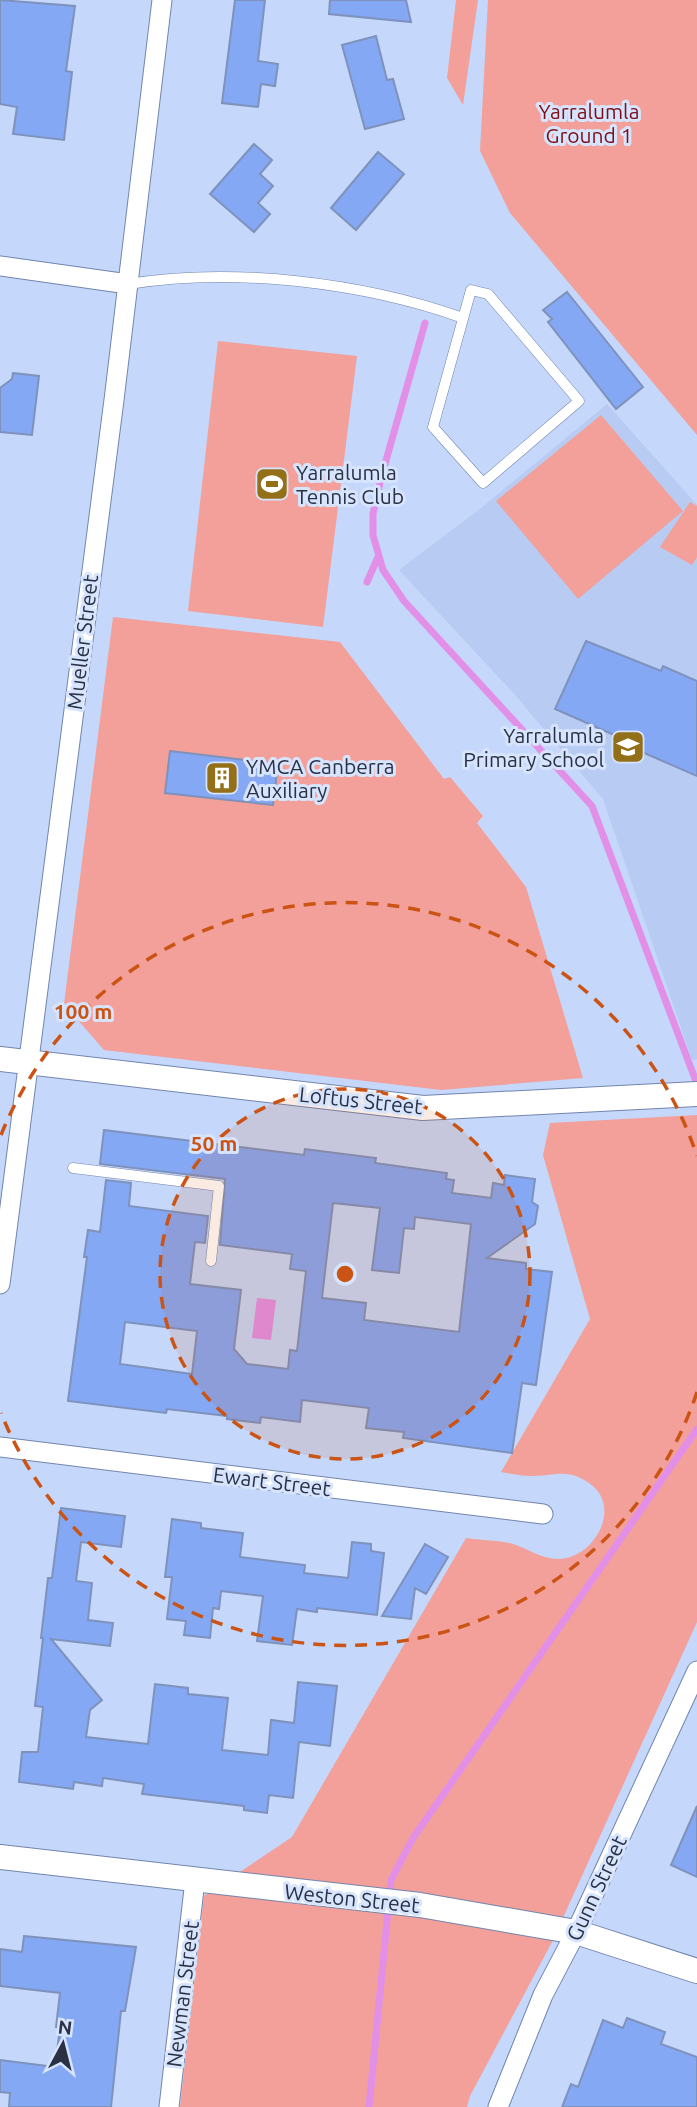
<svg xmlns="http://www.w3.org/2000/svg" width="697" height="2107" font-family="Ubuntu,sans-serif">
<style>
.built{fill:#b8cbf3}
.green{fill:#f2a099}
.water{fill:#e290e7}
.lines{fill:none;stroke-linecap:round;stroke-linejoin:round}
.stream{stroke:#e290e7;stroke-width:7}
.building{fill:#85a8f5;stroke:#7e92bb;stroke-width:2;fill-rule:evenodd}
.service-casing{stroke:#7285ae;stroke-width:11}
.minor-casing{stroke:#7285ae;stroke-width:21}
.tertiary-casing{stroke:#7285ae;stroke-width:26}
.service{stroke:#fff;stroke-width:10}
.minor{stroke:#fff;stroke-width:19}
.tertiary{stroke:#fff;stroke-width:24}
.ring{fill:none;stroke:#cb5314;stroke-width:3.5;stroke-dasharray:12 9}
.labels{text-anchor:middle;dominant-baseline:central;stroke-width:6;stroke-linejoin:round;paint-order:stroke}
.park-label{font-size:21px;fill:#7d0e16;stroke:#d7e4fe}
.poi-label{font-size:21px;fill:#293143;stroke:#d7e4fe;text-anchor:start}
.street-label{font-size:21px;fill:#293143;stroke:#d7e4fe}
.centre{fill:#cb5314;stroke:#d7e4fe;stroke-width:3.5}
.ring-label{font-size:21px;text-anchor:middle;font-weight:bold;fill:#cb5314;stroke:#d7e4fe;stroke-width:6;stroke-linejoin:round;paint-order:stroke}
</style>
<rect width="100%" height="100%" fill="#c5d7fa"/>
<path class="built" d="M 607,404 L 697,505 L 697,1059 L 692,1060 L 603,799 L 515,695 L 399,570 L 481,508 Z"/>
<path class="green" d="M 456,0 L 478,0 L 463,105 L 447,78 Z
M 488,0 L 697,0 L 697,435 L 510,213 L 480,151 Z
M 218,341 L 357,356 L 323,627 L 188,611 Z
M 601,415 L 683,511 L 578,599 L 496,501 Z
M 690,502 L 697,506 L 697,557 L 692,565 L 660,547 Z
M 113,617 L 340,642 L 444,779 L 450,777 L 483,816 L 477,823 L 526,887 L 583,1078 L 441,1090 L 104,1050 L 64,1004 Z
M 697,1115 L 697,1622 L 552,1942 L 470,2096 L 467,2107 L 180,2107 L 204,1896 L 292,1837 L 466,1538 C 480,1540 495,1540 509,1543 C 527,1547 539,1559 559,1559 C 595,1558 623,1506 589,1483 C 567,1468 555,1476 533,1476 C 522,1476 511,1474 501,1472 L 590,1319 L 543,1155 L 550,1123 Z"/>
<path class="water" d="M 257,1298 L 276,1300 L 271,1340 L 252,1338 Z"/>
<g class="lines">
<path class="stream" d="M 425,323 L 381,478 L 373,514 L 373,535 L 383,570 L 404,601 L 592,806 L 697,1084
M 367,582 L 378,557
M 369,2107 L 391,1880 L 413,1838 L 697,1429"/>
</g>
<path class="building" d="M 0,0 L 75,6 L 66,71 L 72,72 L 64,140 L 13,134 L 17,107 L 0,104 Z
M 235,0 L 265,0 L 258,61 L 278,64 L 275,86 L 261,84 L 258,107 L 222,103 Z
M 330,0 L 406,0 L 411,22 L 329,14 Z
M 376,36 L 387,80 L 393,79 L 404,119 L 365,129 L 342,45 Z
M 254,144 L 272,160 L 260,174 L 273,186 L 258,203 L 270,214 L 254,232 L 210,194 Z
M 378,152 L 404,174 L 356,230 L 331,208 Z
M 567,292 L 643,387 L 616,409 L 548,322 L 552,319 L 543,310 Z
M 13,373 L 39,376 L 32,435 L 0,432 L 0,388 L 12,379 Z
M 586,641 L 661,671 L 663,666 L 697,681 L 697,776 L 628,746 L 630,742 L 555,709 Z
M 170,751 L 278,764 L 273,805 L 165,793 Z
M 104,1130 L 304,1155 L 305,1149 L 376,1158 L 375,1163 L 447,1173 L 446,1179 L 454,1180 L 452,1193 L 491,1198 L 493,1183 L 504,1185 L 505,1175 L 535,1179 L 532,1202 L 538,1206 L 535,1224 L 487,1258 L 526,1263 L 526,1269 L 552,1272 L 536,1385 L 522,1383 L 512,1453 L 403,1438 L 404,1432 L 366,1428 L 369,1408 L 302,1400 L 300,1422 L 261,1417 L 260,1423 L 227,1419 L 227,1416 L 167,1409 L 166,1413 L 68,1401 L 87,1257 L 84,1257 L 88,1230 L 100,1232 L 106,1180 L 131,1183 L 129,1206 L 208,1216 L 205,1243 L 195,1242 L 190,1284 L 241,1290 L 234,1349 L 247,1364 L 288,1369 L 290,1350 L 297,1351 L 306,1271 L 290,1269 L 292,1254 L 220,1245 L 225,1179 L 100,1164 ZM 333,1203 L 380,1208 L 372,1270 L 399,1273 L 404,1228 L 414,1229 L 415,1217 L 471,1224 L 459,1332 L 364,1320 L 366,1303 L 322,1298 ZM 125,1322 L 197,1331 L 192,1374 L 120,1364 Z
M 61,1508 L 125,1516 L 121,1547 L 81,1542 L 76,1581 L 92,1583 L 88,1620 L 113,1623 L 110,1646 L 51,1639 L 102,1700 L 90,1710 L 86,1737 L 148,1744 L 155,1684 L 188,1688 L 188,1694 L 228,1698 L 222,1750 L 268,1755 L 271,1720 L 294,1723 L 298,1682 L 337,1686 L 330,1746 L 299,1742 L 293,1798 L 269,1795 L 267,1813 L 244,1810 L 244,1806 L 142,1794 L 144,1784 L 103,1778 L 102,1786 L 74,1782 L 73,1789 L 19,1782 L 22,1752 L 38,1752 L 43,1707 L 35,1706 L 43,1638 L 41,1638 L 48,1578 L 52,1578 Z
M 172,1519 L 201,1523 L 201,1528 L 243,1533 L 240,1557 L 305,1565 L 304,1573 L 348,1578 L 352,1542 L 371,1544 L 371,1551 L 384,1553 L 377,1615 L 317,1608 L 317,1612 L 297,1609 L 292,1645 L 257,1641 L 263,1596 L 221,1591 L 219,1609 L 213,1608 L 210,1638 L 184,1635 L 186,1621 L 167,1619 L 172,1577 L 165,1577 Z
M 425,1544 L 448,1557 L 426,1594 L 415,1588 L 411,1619 L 382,1616 Z
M 697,1806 L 697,1877 L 671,1865 Z
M 24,1936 L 136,1947 L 125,2011 L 121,2011 L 111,2107 L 9,2107 L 10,2093 L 0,2092 L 0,2060 L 55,2067 L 60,2028 L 56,2027 L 60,1993 L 0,1986 L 0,1949 L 22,1952 Z
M 627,2018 L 665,2032 L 661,2044 L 697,2057 L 697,2107 L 562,2107 L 571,2084 L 578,2087 L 603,2020 L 623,2028 Z"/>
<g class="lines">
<defs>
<path id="service" d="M 128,284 C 233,267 362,282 463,318
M 471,290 L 488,294 L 579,401 L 483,483 L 433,427 Z
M 73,1168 L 219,1186 L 211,1261"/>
<path id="minor" d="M 0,266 L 128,284
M 0,1284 L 114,400 L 162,0
M 0,1447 L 543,1514
M 169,2107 L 195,1880
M 498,2107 L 543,1995 L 576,1932 L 697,1671"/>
<path id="tertiary" d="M 0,1059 L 423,1108 L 697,1094
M 0,1857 L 420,1905 L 576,1932 L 697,1971"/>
</defs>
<use href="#service" class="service-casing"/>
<use href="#minor" class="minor-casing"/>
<use href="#tertiary" class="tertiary-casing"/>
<use href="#service" class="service"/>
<use href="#minor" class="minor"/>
<use href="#tertiary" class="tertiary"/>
</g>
<circle cx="345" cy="1274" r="185" fill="#cb5314" fill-opacity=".12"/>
<g class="ring">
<circle cx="345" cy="1274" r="185"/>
<path d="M697 1392A371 371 0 0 1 1 1413M1 1135A371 371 0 0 1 697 1156"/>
</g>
<defs>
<symbol id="stadium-square" viewBox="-11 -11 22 22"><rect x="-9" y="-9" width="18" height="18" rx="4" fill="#937017" stroke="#d7e4fe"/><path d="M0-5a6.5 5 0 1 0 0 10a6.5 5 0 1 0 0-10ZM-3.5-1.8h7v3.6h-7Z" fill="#fff"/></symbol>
<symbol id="school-square" viewBox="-11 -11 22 22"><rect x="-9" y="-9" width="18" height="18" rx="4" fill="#937017" stroke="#d7e4fe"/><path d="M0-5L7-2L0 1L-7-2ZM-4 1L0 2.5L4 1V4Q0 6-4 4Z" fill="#fff"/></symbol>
<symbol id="building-square" viewBox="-11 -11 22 22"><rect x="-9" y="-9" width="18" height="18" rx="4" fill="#937017" stroke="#d7e4fe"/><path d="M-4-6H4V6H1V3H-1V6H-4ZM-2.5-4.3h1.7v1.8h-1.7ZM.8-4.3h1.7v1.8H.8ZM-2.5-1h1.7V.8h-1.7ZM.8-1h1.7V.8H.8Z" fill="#fff"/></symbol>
</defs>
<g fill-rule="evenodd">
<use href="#stadium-square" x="253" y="465" width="38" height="38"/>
<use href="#school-square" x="609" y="728" width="38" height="38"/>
<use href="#building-square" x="203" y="759" width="38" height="38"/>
</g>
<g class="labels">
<g class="park-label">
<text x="589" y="111">Yarralumla<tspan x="589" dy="24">Ground 1</tspan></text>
</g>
<g class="poi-label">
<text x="296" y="472">Yarralumla<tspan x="296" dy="24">Tennis Club</tspan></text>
<text x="604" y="735" text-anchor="end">Yarralumla<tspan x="604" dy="24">Primary School</tspan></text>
<text x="246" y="766">YMCA Canberra<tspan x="246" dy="24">Auxiliary</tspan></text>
</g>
<g class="street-label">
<text transform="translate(82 642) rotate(-83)">Mueller Street</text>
<text transform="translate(361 1100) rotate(6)">Loftus Street</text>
<text transform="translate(272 1481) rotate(7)">Ewart Street</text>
<text transform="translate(596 1888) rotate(-65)">Gunn Street</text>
<text transform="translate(352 1898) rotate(6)">Weston Street</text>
<text transform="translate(182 1994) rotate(-83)">Newman Street</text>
</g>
</g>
<circle cx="345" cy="1274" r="10" class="centre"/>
<g class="ring-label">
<text x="83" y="1019">100 m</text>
<text x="214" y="1151">50 m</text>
</g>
<g transform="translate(63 2044) rotate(7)" stroke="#d7e4fe" stroke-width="5" paint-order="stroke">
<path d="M0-5L12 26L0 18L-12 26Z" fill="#293143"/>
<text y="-10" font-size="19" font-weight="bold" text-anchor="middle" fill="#293143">N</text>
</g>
</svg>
